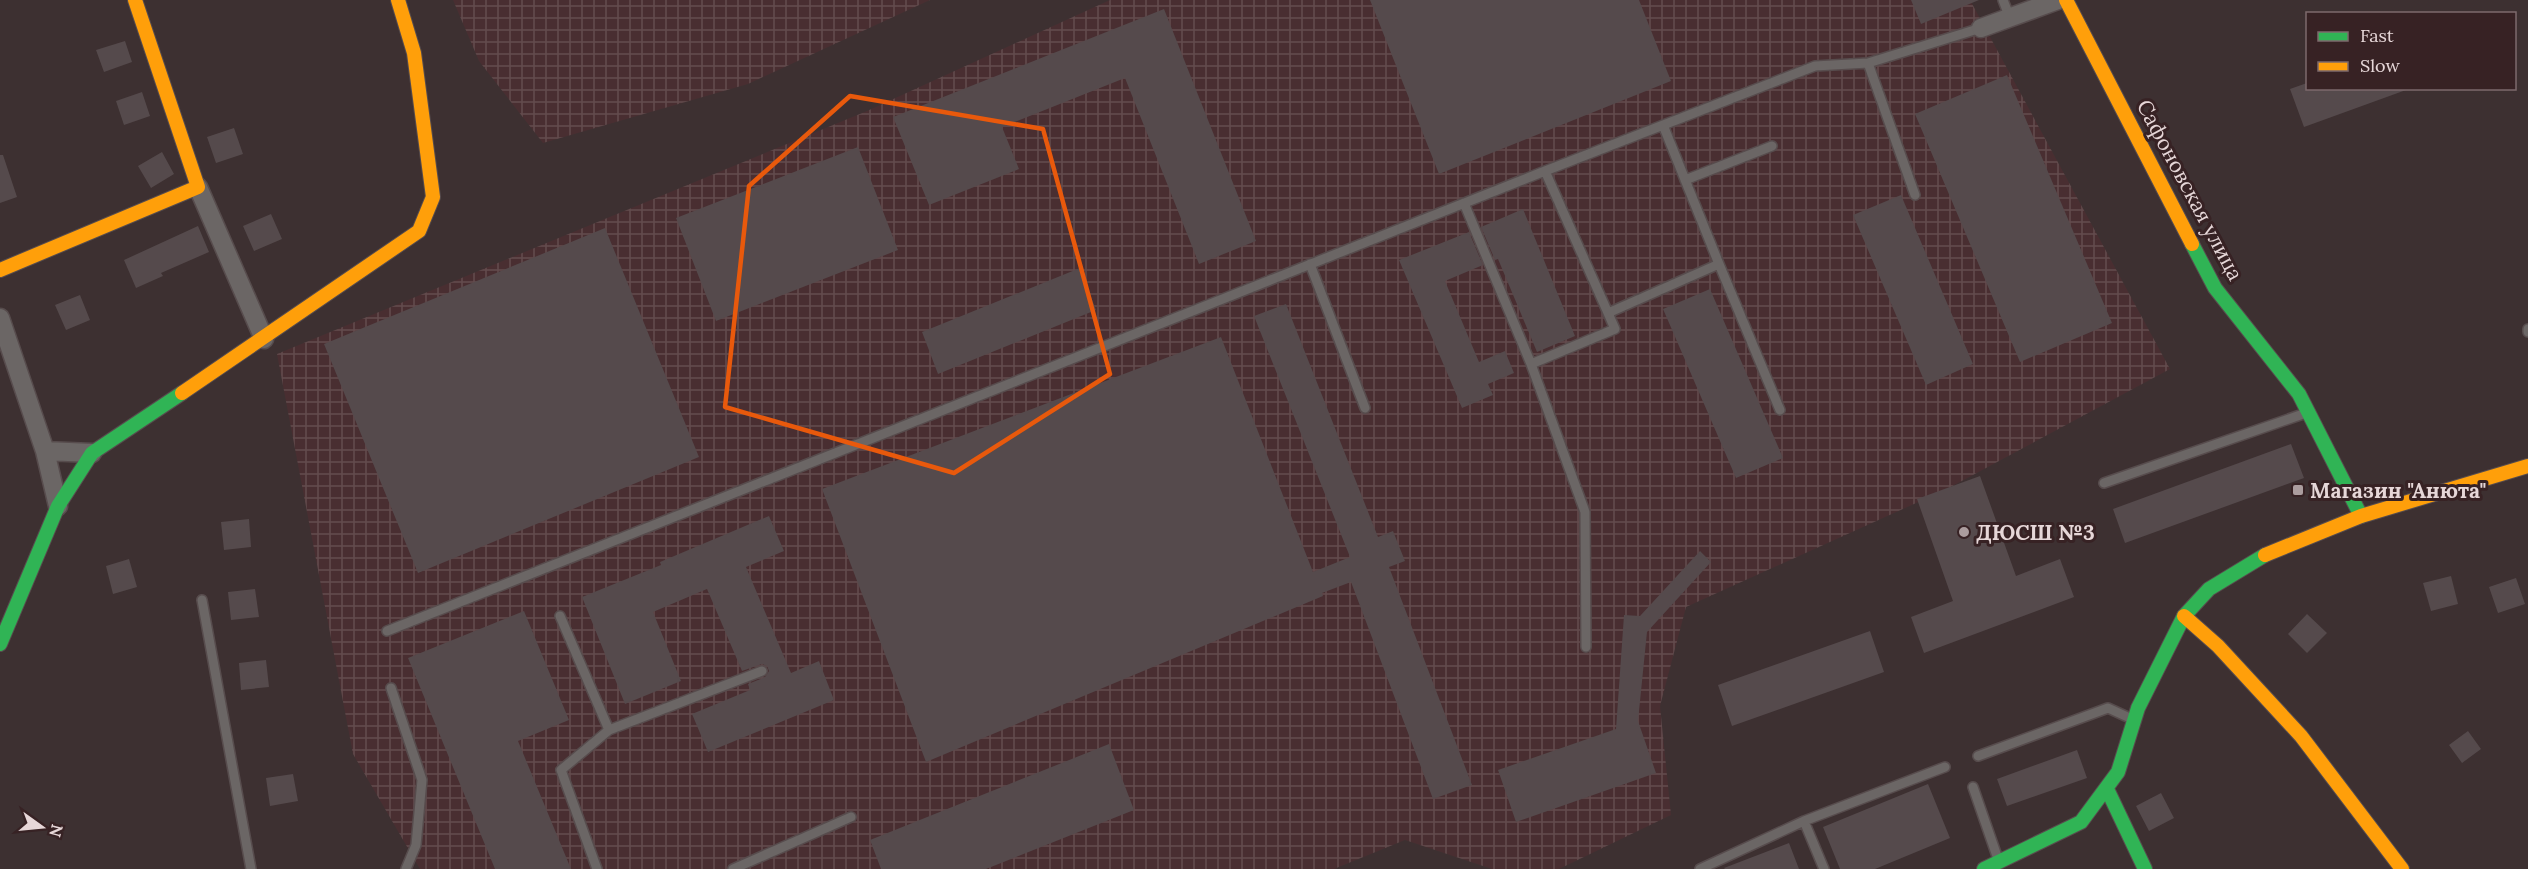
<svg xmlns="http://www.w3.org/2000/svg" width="2528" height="869" font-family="Lora,serif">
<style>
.industrial{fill:url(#industrial-grid)}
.building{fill:#554a4c}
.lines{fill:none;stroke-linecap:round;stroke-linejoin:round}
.lane-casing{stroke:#574c4d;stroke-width:12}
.street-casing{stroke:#574c4d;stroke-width:21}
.fast-casing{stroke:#574c4d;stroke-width:16}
.slow-casing{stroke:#574c4d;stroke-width:16}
.lane{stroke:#6b6665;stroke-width:9}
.street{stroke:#6b6665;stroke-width:18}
.fast{stroke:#30b455;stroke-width:14}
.slow{stroke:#ff9f0a;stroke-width:14}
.marked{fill:none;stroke:#e8590c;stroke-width:4.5;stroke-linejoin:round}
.poi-dot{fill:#ab9d9e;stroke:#372224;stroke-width:2}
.labels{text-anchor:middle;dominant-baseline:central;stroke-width:6;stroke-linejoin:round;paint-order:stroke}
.street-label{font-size:21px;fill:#e6d7d8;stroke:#372224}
.poi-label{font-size:21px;font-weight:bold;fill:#e6d7d8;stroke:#372224;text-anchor:start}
</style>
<defs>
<pattern id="industrial-grid" width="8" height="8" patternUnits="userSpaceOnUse" patternTransform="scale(1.5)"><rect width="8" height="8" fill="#492e31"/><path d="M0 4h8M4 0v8" fill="none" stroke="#634c4e"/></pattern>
</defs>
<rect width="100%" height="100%" fill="#3d3031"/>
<path class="industrial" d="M 453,0 L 930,0 L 748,84 L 543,143 L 479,61 Z
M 1110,0 L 1970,0 L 2170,369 L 1945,490 L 1686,607 L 1660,706 L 1671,815 L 1559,869 L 1492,869 L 1405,840 L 1334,869 L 420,869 L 353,754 L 277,354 L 867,111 Z"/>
<path class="building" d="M 1370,0 L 1639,0 L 1671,81 L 1439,174 Z
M 1911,0 L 1979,0 L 1921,24 Z
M 1164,9 L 1256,241 L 1199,264 L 1125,78 L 1002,127 L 1019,169 L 929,205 L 893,117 Z
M 125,41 L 132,62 L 104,72 L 96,50 Z
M 2007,75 L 2112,323 L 2020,362 L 1915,114 Z
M 2307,83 L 2307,88 L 2406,88 L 2406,90 L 2304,127 L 2290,89 Z
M 142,92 L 150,116 L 124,125 L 116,101 Z
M 234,128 L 243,154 L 216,163 L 207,137 Z
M 858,147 L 898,250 L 716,321 L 676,218 Z
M 162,152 L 174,174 L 151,188 L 138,166 Z
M 0,155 L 3,155 L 17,197 L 0,203 Z
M 1901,195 L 1973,364 L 1926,385 L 1853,215 Z
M 1523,209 L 1575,336 L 1537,352 L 1498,259 L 1495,260 L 1481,227 Z
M 271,214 L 282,239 L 254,251 L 243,226 Z
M 198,226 L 209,252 L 161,273 L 163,276 L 136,288 L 124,260 Z
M 605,228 L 699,457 L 418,573 L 324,344 Z
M 1469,232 L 1483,265 L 1445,281 L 1479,362 L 1505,351 L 1514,373 L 1488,384 L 1493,395 L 1462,408 L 1399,260 Z
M 1080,268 L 1096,310 L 938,374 L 922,332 Z
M 1710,289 L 1783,458 L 1736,478 L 1663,309 Z
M 80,295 L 90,320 L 66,330 L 55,305 Z
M 1286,304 L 1378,537 L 1393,531 L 1405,561 L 1389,567 L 1472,785 L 1433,799 L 1351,582 L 1322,593 L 1323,596 L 926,762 L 822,489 L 1221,337 L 1313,572 L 1350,557 L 1254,316 Z
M 2291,444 L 2304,478 L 2125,543 L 2113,509 Z
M 1980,476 L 2016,576 L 2060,559 L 2074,597 L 1924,653 L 1911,617 L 1953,601 L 1917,499 Z
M 769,516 L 784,551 L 746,567 L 791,673 L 819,661 L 834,700 L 708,752 L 692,714 L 750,690 L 748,684 L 765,677 L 769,671 L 767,666 L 762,664 L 742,671 L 707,589 L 653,612 L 681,681 L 625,704 L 582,597 L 661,565 L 660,562 Z
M 249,519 L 251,547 L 224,550 L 221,522 Z
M 1700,551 L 1711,562 L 1647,632 L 1638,721 L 1656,773 L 1516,822 L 1498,770 L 1616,729 L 1624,615 L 1640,616 Z
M 129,559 L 137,587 L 113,594 L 106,566 Z
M 2451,576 L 2458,604 L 2431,611 L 2423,583 Z
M 2516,578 L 2525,604 L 2498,613 L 2489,587 Z
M 255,589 L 259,617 L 231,620 L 228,592 Z
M 524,611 L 569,720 L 518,741 L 571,869 L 495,869 L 408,658 Z
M 2307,614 L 2327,633 L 2307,653 L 2288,634 Z
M 1870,631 L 1884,672 L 1732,726 L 1718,685 Z
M 266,660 L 269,687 L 241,690 L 239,663 Z
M 2468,731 L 2481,749 L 2462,763 L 2449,745 Z
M 1109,744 L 1134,810 L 986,869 L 881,869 L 870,840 Z
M 2077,750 L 2087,778 L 2007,806 L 1997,779 Z
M 293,774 L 298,801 L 270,806 L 266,778 Z
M 1928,784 L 1950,838 L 1875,869 L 1840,869 L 1823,827 Z
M 2161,793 L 2174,818 L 2149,831 L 2136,806 Z
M 1789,843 L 1799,869 L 1725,869 L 1724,868 Z"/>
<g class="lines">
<defs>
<path id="lane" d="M 2003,0 L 2010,18
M 1868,63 L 1915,195
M 1663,125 L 1719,264
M 1545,171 L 1608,313 L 1719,264 L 1780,410
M 1685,180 L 1772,146
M 1464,203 L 1531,364 L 1615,329 L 1608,313
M 1310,264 L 1365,408
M 2528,329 L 2528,332
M 1531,364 L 1585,512 L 1586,647
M 2104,483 L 2306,413
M 202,600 L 251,869
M 560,616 L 609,730
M 387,631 L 1545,171 L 1815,66 L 1868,63 L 1981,28
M 391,688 L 422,780 L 416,845 L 406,869
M 1978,756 L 2108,708 L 2132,719
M 1973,787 L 1998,859
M 1804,821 L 1824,869
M 597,869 L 561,770 L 609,730 L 762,671
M 733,869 L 851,817
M 1700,869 L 1804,821 L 1945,767"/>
<path id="street" d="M 1981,28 L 2058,0
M 198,187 L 264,339
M 0,318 L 45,451 L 92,453
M 45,451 L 58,506"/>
<path id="fast" d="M 2192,244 L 2215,288 L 2299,394 L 2361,516
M 0,644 L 58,506 L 92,453 L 182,393
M 2107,789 L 2145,869
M 1984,869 L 2081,822 L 2118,772 L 2138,708 L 2184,616 L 2209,589 L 2265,555"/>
<path id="slow" d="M 2066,0 L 2192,244
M 0,270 L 198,187 L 135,0
M 182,393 L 419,231 L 433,197 L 414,53 L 398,0
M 2265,555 L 2361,516 L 2528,466
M 2184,616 L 2218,646 L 2301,736 L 2402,869"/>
</defs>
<use href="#lane" class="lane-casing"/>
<use href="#street" class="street-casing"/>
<use href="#fast" class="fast-casing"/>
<use href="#slow" class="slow-casing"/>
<use href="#lane" class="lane"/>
<use href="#street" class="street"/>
<use href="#fast" class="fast"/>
<use href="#slow" class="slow"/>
</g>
<path class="marked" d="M 850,96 L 1043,129 L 1110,374 L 954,473 L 725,407 L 749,186 Z"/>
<g class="poi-dot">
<rect x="2292" y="484" width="12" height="12" rx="3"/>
<circle cx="1964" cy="532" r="6"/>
</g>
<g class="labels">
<g class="street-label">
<text transform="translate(2190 190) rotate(62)">Сафоновская улица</text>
</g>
<g class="poi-label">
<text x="2310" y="490">Магазин "Анюта"</text>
<text x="1976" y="532">ДЮСШ №3</text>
</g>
</g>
<rect x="2306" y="12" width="210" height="78" fill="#372224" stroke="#7d6a6c" stroke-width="1.5"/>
<rect x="2318" y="32" width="30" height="9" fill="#30b455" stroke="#7d6a6c" stroke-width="1.5"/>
<text x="2360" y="42" font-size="18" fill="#e6d7d8">Fast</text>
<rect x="2318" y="62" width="30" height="9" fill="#ff9f0a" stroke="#7d6a6c" stroke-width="1.5"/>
<text x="2360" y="72" font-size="18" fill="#e6d7d8">Slow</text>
<g transform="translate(42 827) rotate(105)" stroke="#372224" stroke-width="4.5" paint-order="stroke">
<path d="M0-4.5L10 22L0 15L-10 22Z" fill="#e6d7d8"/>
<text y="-9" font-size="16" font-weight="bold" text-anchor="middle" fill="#e6d7d8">N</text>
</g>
</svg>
